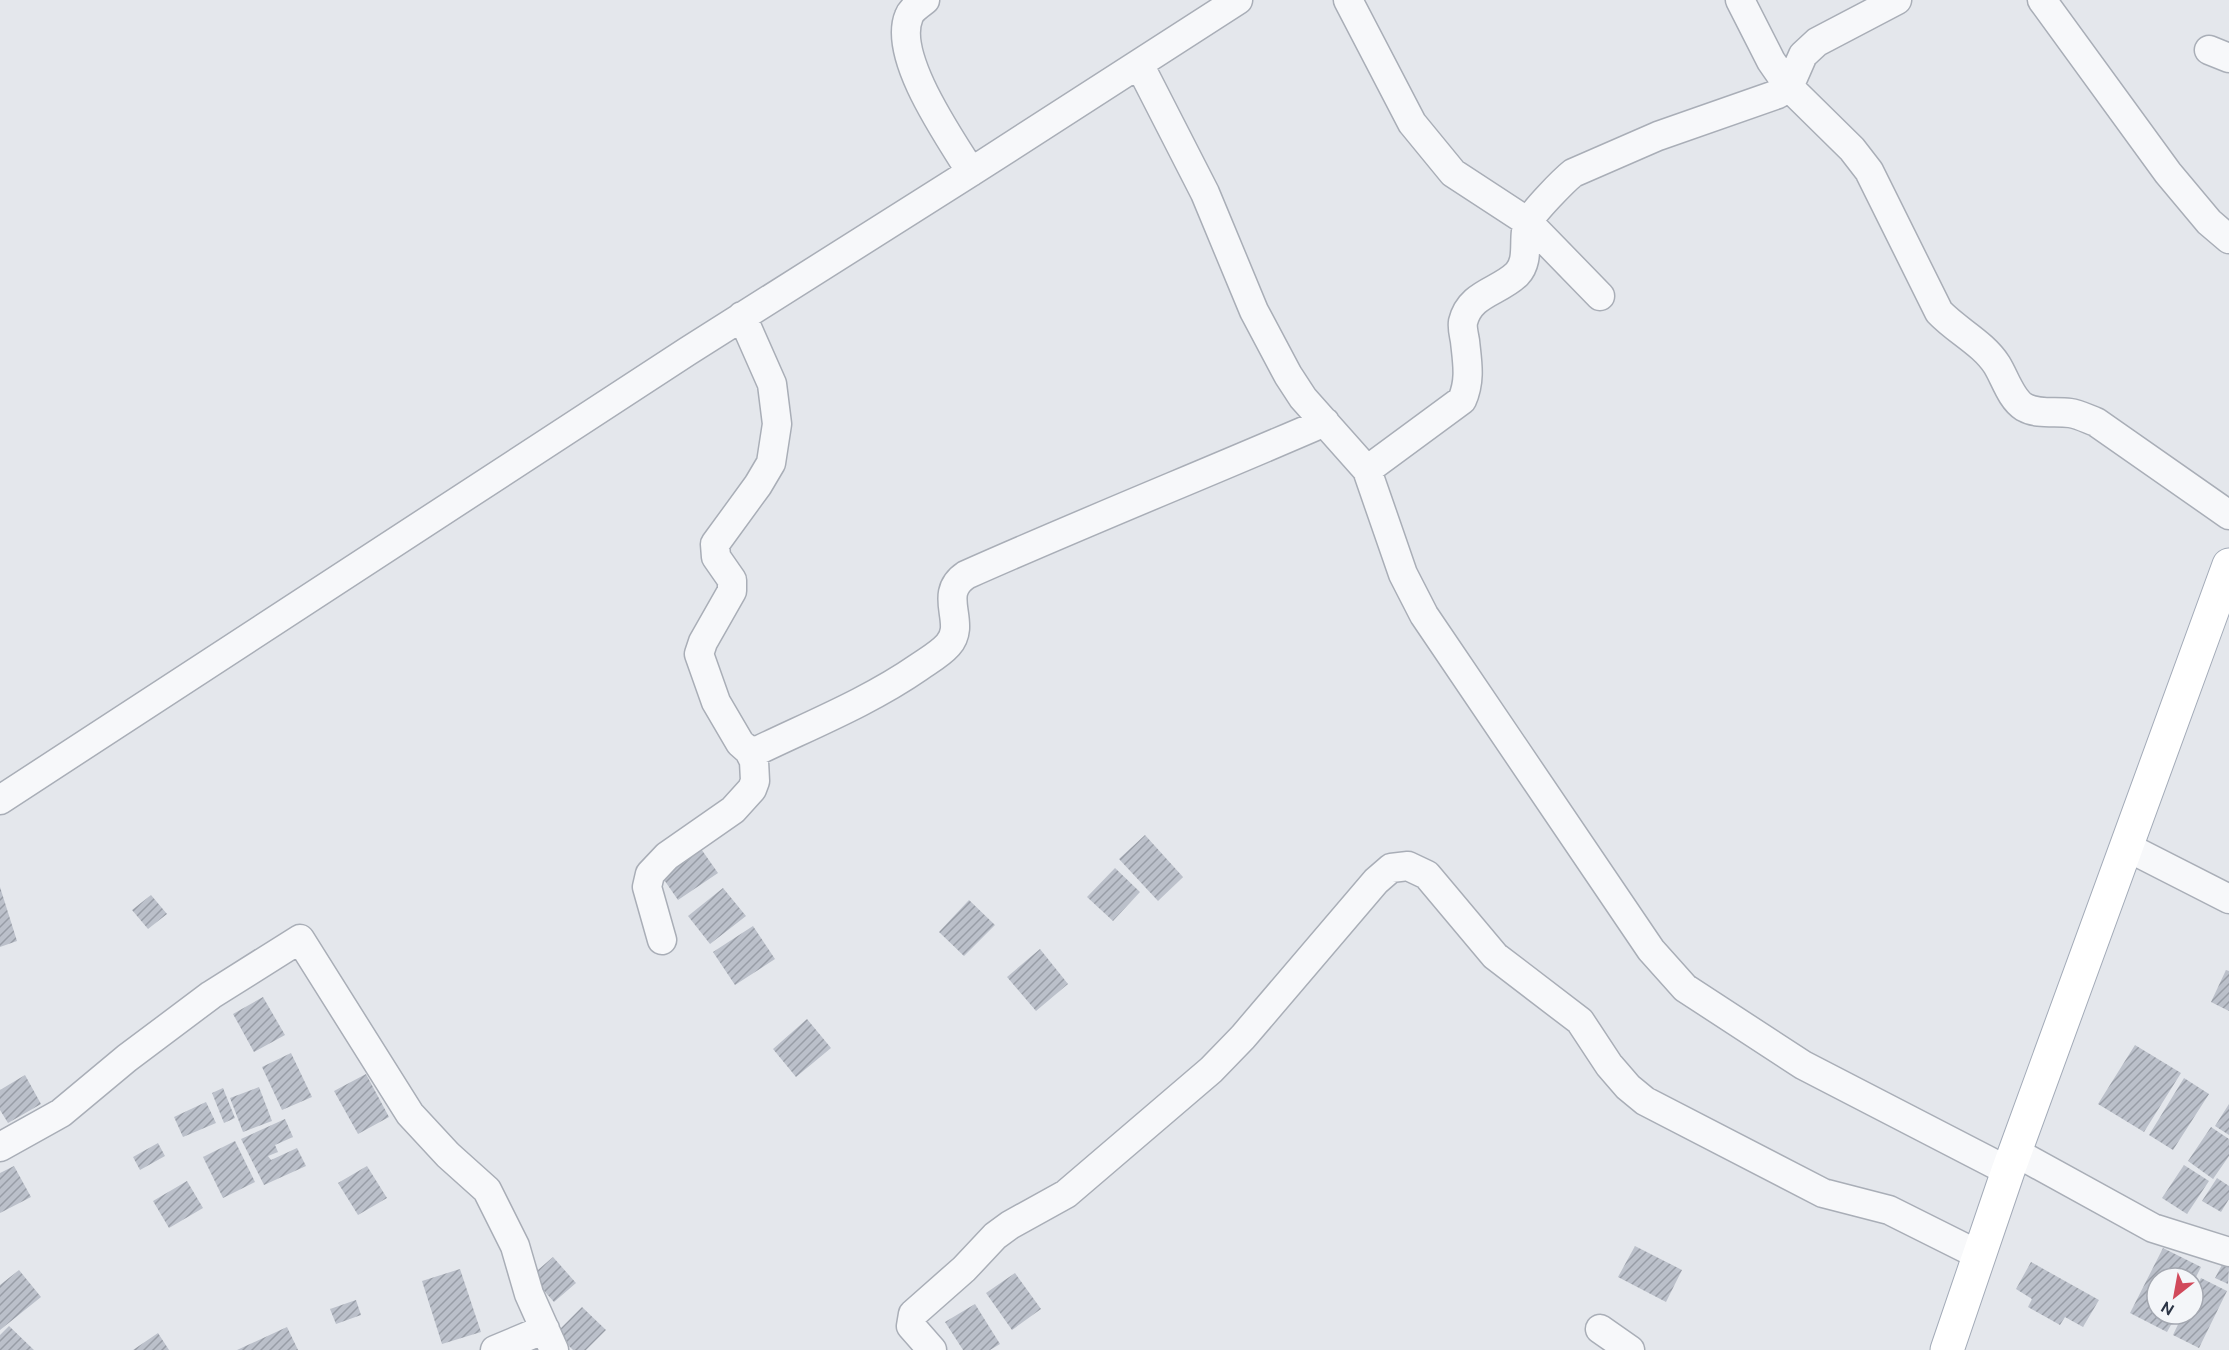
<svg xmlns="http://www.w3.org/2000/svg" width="2229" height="1350" font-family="Ubuntu,sans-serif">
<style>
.building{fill:url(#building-hatch)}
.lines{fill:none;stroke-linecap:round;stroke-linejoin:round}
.minor-casing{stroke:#a9aeb7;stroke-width:31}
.major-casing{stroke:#a3abb8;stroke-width:35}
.minor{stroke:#f7f8fa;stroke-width:28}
.major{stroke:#fff;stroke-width:33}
</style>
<defs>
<pattern id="building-hatch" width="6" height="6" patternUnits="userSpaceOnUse" patternTransform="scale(1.5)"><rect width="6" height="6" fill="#bbc0ca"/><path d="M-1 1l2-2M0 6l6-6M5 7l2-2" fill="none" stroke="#989da6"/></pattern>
</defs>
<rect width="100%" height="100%" fill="#e4e7ec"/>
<path class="building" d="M 1145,835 L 1183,877 L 1158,901 L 1119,859 Z
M 699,846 L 718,873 L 678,900 L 660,874 Z
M 1115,868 L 1140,892 L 1113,921 L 1087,897 Z
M 0,887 L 17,941 L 0,947 Z
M 723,888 L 746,916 L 710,944 L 688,916 Z
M 151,895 L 167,914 L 148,929 L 132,910 Z
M 969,900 L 995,925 L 964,956 L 939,932 Z
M 753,926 L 775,959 L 735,985 L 713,952 Z
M 1040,949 L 1068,984 L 1036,1011 L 1007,977 Z
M 2226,970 L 2229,971 L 2229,1011 L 2211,1002 Z
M 263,997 L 285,1035 L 254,1052 L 233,1014 Z
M 807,1019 L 831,1048 L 796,1077 L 773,1049 Z
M 2135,1045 L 2181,1073 L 2144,1132 L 2098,1104 Z
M 291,1053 L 312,1097 L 282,1110 L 262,1067 Z
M 366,1074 L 389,1117 L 358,1134 L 334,1091 Z
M 25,1075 L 41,1104 L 8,1123 L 0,1110 L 0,1090 Z
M 2184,1078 L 2209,1094 L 2173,1150 L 2149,1135 Z
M 259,1087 L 272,1121 L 243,1132 L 230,1098 Z
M 223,1088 L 235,1118 L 224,1123 L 212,1093 Z
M 206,1102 L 216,1123 L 183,1137 L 174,1117 Z
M 2229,1104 L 2229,1135 L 2215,1126 Z
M 285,1119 L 293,1137 L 275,1145 L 278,1152 L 268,1156 L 271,1160 L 297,1148 L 306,1166 L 264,1185 L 241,1139 Z
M 2211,1127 L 2229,1139 L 2229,1156 L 2213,1179 L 2188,1161 Z
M 235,1141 L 255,1182 L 223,1198 L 203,1157 Z
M 158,1143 L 165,1156 L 140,1170 L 133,1157 Z
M 2184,1165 L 2209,1181 L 2187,1214 L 2162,1198 Z
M 14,1166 L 31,1197 L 0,1213 L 0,1173 Z
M 367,1166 L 387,1198 L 358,1215 L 338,1183 Z
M 2217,1178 L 2229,1186 L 2229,1199 L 2221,1212 L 2202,1201 Z
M 187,1181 L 203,1208 L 169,1228 L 153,1201 Z
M 1635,1246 L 1682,1270 L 1666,1302 L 1618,1277 Z
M 2163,1248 L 2201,1267 L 2193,1283 L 2193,1278 L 2157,1278 L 2157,1314 L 2177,1314 L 2167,1332 L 2130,1313 Z
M 553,1257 L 576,1283 L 554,1302 L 531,1276 Z
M 2031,1262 L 2099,1300 L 2083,1327 L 2065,1317 L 2060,1325 L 2028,1307 L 2032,1299 L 2016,1289 Z
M 2223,1263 L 2229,1267 L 2228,1284 L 2215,1278 Z
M 460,1269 L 481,1332 L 442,1344 L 422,1281 Z
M 19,1270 L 41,1297 L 0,1330 L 0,1285 Z
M 1015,1273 L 1041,1309 L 1012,1330 L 986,1293 Z
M 2201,1278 L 2227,1291 L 2199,1348 L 2173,1335 L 2183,1314 L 2193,1314 L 2193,1294 Z
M 356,1300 L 361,1315 L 336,1324 L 330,1309 Z
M 975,1304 L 1000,1344 L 990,1350 L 963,1350 L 945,1322 Z
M 582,1307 L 606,1330 L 586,1350 L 573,1350 L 556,1333 Z
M 9,1326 L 34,1350 L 0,1350 L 0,1335 Z
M 287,1327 L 298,1350 L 237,1350 Z
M 158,1333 L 169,1350 L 133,1350 Z"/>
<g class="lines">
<defs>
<path id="minor" d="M 925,0 C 919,5 911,10 909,16 C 892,56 950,138 971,172
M 1348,0 L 1412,123 L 1453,173 L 1528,222 L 1600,296
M 1740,0 L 1771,61 L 1789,87 L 1852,149 L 1869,171 L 1939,312 C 1957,331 1983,343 1997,365 C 2005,378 2011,399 2024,407 C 2038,415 2055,411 2070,413 C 2078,414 2088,419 2096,422 L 2229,515
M 2042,0 L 2168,173 L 2209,222 L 2229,239
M 2209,50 L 2229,58
M 1139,64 L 1205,193 L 1254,311 L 1288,375 L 1303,398 L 1367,470 L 1403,574 L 1424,615 L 1651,950 L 1685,988 L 1803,1065 L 2008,1171
M 1367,470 L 1462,400 C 1471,380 1467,361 1465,341 C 1464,335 1462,328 1463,322 C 1470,293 1499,292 1517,274 C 1531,259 1521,237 1529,221 C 1534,211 1563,181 1573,173 L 1658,136 L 1778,94 L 1789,87 L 1803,55 L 1817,42 L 1897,0
M 749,751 L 759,750 C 813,724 870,701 919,667 C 929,660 940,654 948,645 C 968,623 936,595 966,575 C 1085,522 1205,474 1325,422
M 0,800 L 688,351 L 971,172 L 1238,0
M 2127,847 L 2229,899
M 662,940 L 647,887 L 650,874 L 667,856 L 733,810 L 752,789 L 755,781 L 754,761 L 749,751 L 740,743 L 716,702 L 699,654 L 703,642 L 732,591 L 732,580 L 716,557 L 715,544 L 758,485 L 771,463 L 777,424 L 772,384 L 742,316
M 0,1147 L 61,1113 L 127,1058 L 211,995 L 300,939 L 410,1114 L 448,1155 L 487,1190 L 515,1246 L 529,1294 L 554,1350
M 2015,1152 L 2153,1228 L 2229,1252
M 1600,1329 L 1630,1350
M 495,1350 L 545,1329
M 932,1350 L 911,1326 L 913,1314 L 964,1269 L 995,1236 L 1010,1225 L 1066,1194 L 1211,1070 L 1243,1037 L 1376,881 L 1391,868 L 1408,866 L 1427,875 L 1495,956 L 1580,1021 L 1609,1065 L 1628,1087 L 1645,1101 L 1823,1193 L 1889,1210 L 1979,1255"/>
<path id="major" d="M 1947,1350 L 2008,1171 L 2229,565"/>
</defs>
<use href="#minor" class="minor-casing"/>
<use href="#major" class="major-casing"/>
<use href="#minor" class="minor"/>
<use href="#major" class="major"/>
</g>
<g transform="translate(2175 1296) rotate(211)"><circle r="28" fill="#f4f6f9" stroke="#a4a8b1" stroke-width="1.5"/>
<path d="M0-4.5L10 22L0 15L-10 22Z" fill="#d1495b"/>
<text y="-9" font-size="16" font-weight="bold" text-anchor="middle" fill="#2b3445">N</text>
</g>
</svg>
